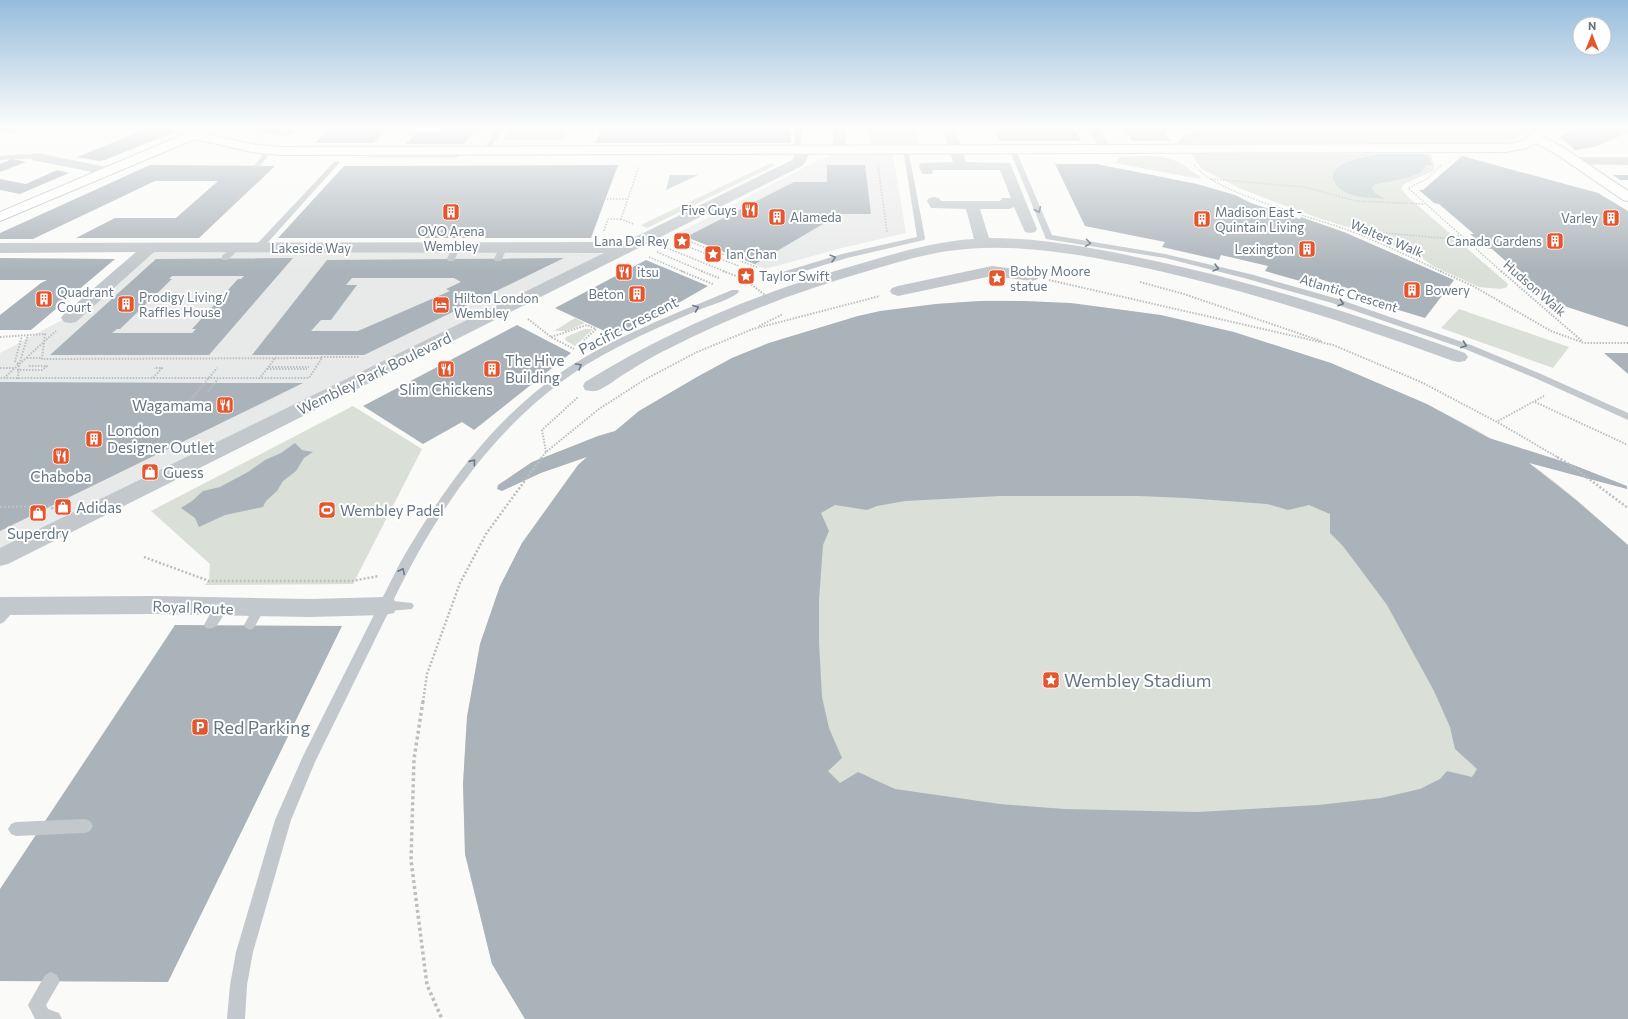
<svg xmlns="http://www.w3.org/2000/svg" width="1628" height="1019" font-family="Commissioner,sans-serif">
<style>
.built{fill:#e8e9e9}
.green{fill:#dadfd7}
.water{fill:#bbc7cb}
.building{fill:#aab3b9;fill-rule:evenodd}
.lines{fill:none;stroke-linecap:round;stroke-linejoin:round}
.secondary-casing{stroke:#b3babf;stroke-width:2}
.primary-casing{stroke:#b5babe;stroke-width:2}
.path-far3{stroke:#bbbfc2;stroke-width:1.5;stroke-dasharray:1.5 1.5;stroke-linecap:butt}
.path-far2{stroke:#bbbfc2;stroke-width:2;stroke-dasharray:1.5 1.5;stroke-linecap:butt}
.path-far1{stroke:#bbbfc2;stroke-width:2.5;stroke-dasharray:2 2;stroke-linecap:butt}
.path{stroke:#bbbfc2;stroke-width:3.5;stroke-dasharray:3 3;stroke-linecap:butt}
.lane{fill:#c3c8cc;fill-rule:evenodd}
.street{fill:#c3c8cc;fill-rule:evenodd}
.secondary{fill:#fff;fill-rule:evenodd}
.primary{fill:#fff;fill-rule:evenodd}
.path-bridge{stroke:#bbbfc2;stroke-width:2;stroke-dasharray:1.5 1.5;stroke-linecap:butt}
.oneway{stroke:#6a7a87}
.labels{text-anchor:middle;dominant-baseline:central;stroke-width:4;stroke-linejoin:round;paint-order:stroke}
.far-poi-label{font-size:13px;fill:#657683;stroke:#fff;text-anchor:start}
.far-street-label{font-size:13px;fill:#657683;stroke:#fff}
.street-label{font-size:15px;fill:#657683;stroke:#fff}
.poi-label{font-size:15px;fill:#657683;stroke:#fff;text-anchor:start}
.near-poi-label{font-size:18px;fill:#657683;stroke:#fff;text-anchor:start}
</style>
<rect width="100%" height="100%" fill="#fafaf8"/>
<path class="built" d="M 835,154 L 893,154 L 906,233 L 842,248 L 765,269 L 678,233 L 815,162 Z
M 143,251 L 596,251 L 607,257 L 0,560 L 0,353 L 64,319 Z"/>
<path class="green" d="M 511,128 L 569,128 L 563,140 L 504,140 Z
M 869,128 L 916,128 L 919,144 L 871,144 Z
M 1224,128 L 1530,128 L 1507,144 L 1181,144 L 1183,141 Z
M 396,154 L 460,154 L 457,158 L 352,158 Z
M 1191,154 L 1430,154 L 1434,165 L 1433,171 L 1404,184 L 1401,189 L 1408,197 L 1508,284 L 1507,287 L 1501,289 L 1479,287 L 1433,266 L 1422,258 L 1361,231 L 1321,219 L 1241,189 L 1202,169 Z
M 1120,157 C 1136,157 1155,154 1171,159 C 1182,163 1191,171 1201,177 L 1200,179 L 1115,163 Z
M 771,163 L 776,165 L 647,228 L 641,225 Z
M 980,301 C 1122,298 1262,332 1391,389 C 1439,409 1486,433 1529,463 C 1564,487 1596,517 1628,545 L 1628,1019 L 525,1019 L 492,964 L 465,854 L 463,784 L 467,717 L 480,644 L 500,586 L 522,543 L 578,465 L 639,411 L 697,377 L 732,358 L 769,343 L 858,316 L 936,304 Z
M 1459,309 L 1569,347 L 1553,368 L 1441,328 Z
M 575,318 L 585,323 L 567,331 L 554,331 Z
M 585,329 L 593,329 L 575,346 L 565,340 L 566,337 Z
M 353,406 L 422,449 L 353,584 L 205,585 L 209,580 L 210,564 L 151,511 Z"/>
<path class="water" d="M 1377,154 L 1425,154 L 1433,165 L 1426,165 C 1420,180 1388,180 1374,185 L 1372,188 L 1375,193 L 1385,199 C 1368,197 1343,199 1334,181 C 1332,177 1333,172 1336,169 C 1345,160 1365,158 1377,154 Z
M 670,175 L 698,175 L 666,190 Z"/>
<path class="building" d="M 0,128 L 23,128 L 23,129 L 10,133 L 0,131 Z
M 149,128 L 181,129 L 105,160 L 99,161 L 77,157 Z
M 248,128 L 302,128 L 286,136 Z
M 330,128 L 388,128 L 374,143 L 315,143 Z
M 441,128 L 476,128 L 464,144 L 406,144 L 417,132 L 439,132 Z
M 602,128 L 791,128 L 791,143 L 595,143 Z
M 994,128 L 1074,128 L 1081,141 L 1000,141 Z
M 1123,128 L 1171,128 L 1168,132 L 1164,132 L 1171,141 L 1132,141 Z
M 1577,128 L 1628,128 L 1628,132 L 1598,146 L 1575,150 L 1560,137 Z
M 1462,156 L 1598,193 L 1628,211 L 1628,327 L 1549,301 L 1530,285 L 1533,285 L 1492,249 L 1486,248 L 1470,234 L 1474,234 L 1439,204 L 1434,203 L 1419,190 L 1423,190 Z
M 12,159 L 26,162 L 0,172 L 0,164 Z
M 1055,164 L 1097,164 L 1197,184 L 1235,195 L 1251,203 L 1300,219 L 1301,217 L 1344,232 L 1454,280 L 1425,318 L 1369,301 L 1356,291 L 1317,278 L 1314,285 L 1265,271 L 1268,266 L 1221,255 L 1219,260 L 1162,247 L 1165,242 L 1085,226 Z
M 150,165 L 275,166 L 199,238 L 76,238 L 115,218 L 176,218 L 218,181 L 155,181 L 33,239 L 0,239 L 0,233 Z
M 618,165 L 591,238 L 278,238 L 344,166 Z
M 827,165 L 865,165 L 871,214 L 828,214 L 828,221 L 755,264 L 686,237 L 794,182 L 827,182 Z
M 57,170 L 69,173 L 20,194 L 0,190 L 0,179 L 26,184 Z
M 1613,175 L 1628,175 L 1628,180 L 1620,180 Z
M 0,258 L 115,259 L 31,330 L 0,330 L 0,315 L 41,283 L 47,280 L 0,280 Z
M 293,258 L 209,355 L 50,355 L 156,259 ZM 172,276 L 244,276 L 241,279 L 238,279 L 192,329 L 196,329 L 192,333 L 112,333 L 117,329 L 120,329 L 172,279 L 169,279 Z
M 564,258 L 364,355 L 252,355 L 327,260 ZM 352,278 L 454,278 L 461,282 L 446,289 L 450,291 L 358,331 L 311,331 L 321,320 L 331,320 L 357,285 L 346,285 Z
M 646,260 L 708,286 L 661,313 L 613,335 L 555,308 Z
M 980,301 L 1023,301 L 1071,303 L 1161,315 L 1234,332 L 1331,363 L 1427,404 L 1489,438 L 1571,464 L 1627,486 L 1627,489 L 1529,463 L 1576,500 L 1628,545 L 1628,1019 L 525,1019 L 492,964 L 465,854 L 463,784 L 467,717 L 480,644 L 500,586 L 522,543 L 578,465 L 587,457 L 541,473 L 502,491 L 497,489 L 498,485 L 532,462 L 598,436 L 615,431 L 639,411 L 697,377 L 732,358 L 769,343 L 858,316 L 880,311 L 936,304 ZM 1000,496 L 1138,496 L 1186,498 L 1267,504 L 1288,510 L 1309,505 L 1330,514 L 1330,533 L 1343,546 L 1387,605 L 1434,691 L 1450,727 L 1455,749 L 1477,769 L 1472,777 L 1447,771 L 1440,779 L 1420,789 L 1381,798 L 1318,805 L 1198,812 L 1064,809 L 1000,804 L 895,789 L 858,772 L 840,783 L 828,771 L 842,758 L 829,728 L 822,697 L 819,642 L 819,600 L 823,545 L 829,531 L 821,513 L 835,505 L 867,510 L 877,506 L 905,501 Z
M 517,325 L 571,353 L 474,430 L 462,422 L 423,444 L 363,406 Z
M 1604,353 L 1628,353 L 1628,374 Z
M 0,382 L 215,383 L 303,383 L 0,531 Z
M 295,443 L 302,450 L 313,452 L 304,458 L 296,471 L 283,481 L 277,491 L 266,501 L 263,507 L 225,515 L 199,527 L 195,518 L 181,508 L 192,501 L 203,491 L 220,487 L 248,472 L 265,460 L 281,453 Z
M 175,625 L 342,626 L 168,982 L 0,981 L 0,889 Z"/>
<g class="lines">
<defs>
<path id="secondary" d="M 1535,128 L 1547,128 L 1542,136 L 1564,148 L 1628,191 L 1628,201 L 1623,200 L 1556,154 L 1536,143 L 1527,148 L 1506,152 L 280,155 L 252,152 L 190,138 L 188,135 L 190,132 L 194,131 L 252,144 L 280,147 L 1506,144 C 1519,143 1528,140 1535,128 Z"/>
<path id="primary" d="M 199,128 L 216,128 L 214,131 L 0,221 L 0,212 Z"/>
</defs>
<use href="#secondary" class="secondary-casing"/>
<use href="#primary" class="primary-casing"/>
<path class="path-far3" d="M 1322,128 L 1335,130
M 561,134 L 564,128
M 592,135 L 595,128
M 878,165 L 887,232
M 1194,165 C 1217,195 1315,217 1353,232 C 1383,244 1413,258 1442,272
M 1441,165 L 1427,179 L 1408,188 L 1502,272
M 1211,179 L 1304,187 L 1356,201 L 1424,204
M 595,199 L 628,199
M 633,224 L 621,219 L 639,166
M 1350,230 L 1442,238 L 1460,235
M 604,231 L 608,219 L 621,219
M 683,239 L 759,268
M 678,243 L 739,266
M 667,248 L 726,272
M 657,252 L 704,272
M 649,257 L 684,272"/>
<path class="path-far2" d="M 681,271 L 713,284
M 701,271 L 719,278
M 723,271 L 744,279
M 1440,271 L 1473,286 L 1551,331 L 1584,343 L 1628,343
M 1501,271 L 1582,341
M 1049,280 L 1333,345 L 1421,382 L 1497,422 L 1559,458
M 1140,282 L 1184,294 L 1321,341
M 528,319 L 551,337 L 574,349
M 759,326 L 783,314
M 0,337 L 45,334 L 42,359 L 322,358 L 309,378 L 0,378
M 551,337 L 587,325 L 596,329 L 581,343
M 321,357 L 360,357
M 27,358 L 42,358
M 18,364 L 15,361 L 22,336
M 269,367 L 309,367
M 0,368 L 15,368
M 267,369 L 307,369
M 17,370 L 42,370 L 47,366 L 29,366
M 4,378 L 56,331
M 153,378 L 162,368 L 154,368
M 18,379 L 19,365 L 28,335
M 259,379 L 276,357
M 208,391 L 218,379
M 1535,402 L 1628,445
M 188,403 L 217,368
M 1498,421 L 1544,396
M 546,452 L 542,430 L 578,397
M 541,458 L 546,452 L 599,409 L 644,380 L 697,352 L 753,329 L 880,296"/>
<path class="path-far1" d="M 1557,457 L 1569,464 L 1628,508
M 0,507 L 50,506 L 53,509
M 144,557 L 209,581 L 352,581 L 379,576
M 423,702 L 427,674 L 460,583 L 486,534 L 542,457"/>
<path class="path" d="M 423,701 L 414,759 L 411,860 L 427,985 L 442,1019"/>
<path class="lane" d="M 498,128 L 504,128 L 488,151 L 484,151 L 483,150 Z
M 795,128 L 801,128 L 801,149 L 798,151 L 795,149 Z
M 1012,146 L 1015,148 L 1052,235 L 1165,254 L 1250,274 L 1338,299 L 1471,345 L 1541,374 L 1628,413 L 1628,420 L 1535,378 L 1465,349 L 1332,303 L 1244,278 L 1165,258 L 1046,239 L 1009,148 Z
M 903,148 L 908,149 L 925,238 L 924,240 L 847,258 L 772,281 L 766,281 L 766,277 L 842,254 L 917,237 Z
M 264,149 L 269,150 L 267,157 L 259,167 L 255,167 L 254,166 L 261,157 Z
M 24,154 L 37,155 L 40,157 C 37,159 7,159 0,160 L 0,156 Z
M 335,161 L 340,162 L 261,250 L 255,250 L 255,246 Z
M 233,246 L 236,246 L 240,248 L 228,260 L 222,260 L 222,256 Z
M 453,246 L 456,246 L 460,248 L 454,261 L 448,261 L 447,259 Z
M 500,246 L 503,246 L 507,248 L 501,261 L 495,261 L 494,259 Z
M 732,290 L 738,290 L 739,292 C 732,299 711,305 701,309 C 673,321 645,333 618,347 C 512,400 443,498 393,601 L 412,603 L 414,606 L 412,609 L 389,611 L 315,762 L 291,820 L 253,952 L 247,985 L 245,1019 L 227,1019 L 230,985 L 236,952 L 275,820 L 303,756 L 400,563 C 442,490 493,419 563,371 C 615,336 675,314 732,290 Z
M 12,601 L 16,603 L 18,606 L 4,622 L 0,624 L 0,611 L 8,603 Z
M 221,603 L 225,605 L 227,608 C 222,617 217,632 206,628 L 204,625 C 208,618 213,606 221,603 Z
M 259,603 L 263,605 L 265,608 L 254,628 L 250,630 L 246,628 L 244,625 L 255,605 Z
M 85,819 L 90,821 L 93,826 L 90,831 L 85,833 L 16,836 L 11,834 L 8,829 L 11,824 L 16,822 Z
M 51,972 L 57,975 L 60,981 L 46,1005 L 48,1009 L 59,1013 L 62,1019 L 35,1019 L 28,1005 L 45,975 Z"/>
<path class="street" d="M 833,128 L 845,128 L 845,145 L 843,148 L 835,148 L 833,145 Z
M 943,128 L 955,128 L 966,162 L 1010,163 L 1037,229 L 1035,232 L 1030,233 L 1025,232 L 1014,207 L 1009,209 L 980,209 L 989,238 C 1047,238 1104,250 1160,262 C 1264,285 1365,317 1465,353 L 1468,357 L 1465,361 L 1459,362 L 1453,361 C 1355,325 1256,293 1155,270 C 1085,255 1013,240 941,252 C 914,257 888,265 861,273 C 795,292 731,317 670,348 C 655,355 640,364 626,373 C 617,378 608,386 599,390 C 594,392 590,391 585,390 L 583,386 L 585,382 C 672,328 761,292 859,264 C 897,253 935,241 974,239 L 966,209 L 931,208 L 927,201 L 929,198 L 934,197 L 939,198 L 941,201 L 1000,201 L 1002,198 L 1011,198 L 1000,170 L 933,170 L 932,174 L 922,174 L 919,166 L 921,163 L 953,162 Z
M 1087,128 L 1099,128 L 1111,148 L 1109,151 L 1101,151 Z
M 1206,128 L 1230,128 L 1228,131 C 1217,133 1204,134 1194,140 C 1187,144 1185,149 1177,147 L 1175,144 L 1185,135 Z
M 802,145 L 806,146 C 811,153 807,161 802,166 L 8,564 L 0,566 L 0,548 L 604,253 L 154,252 L 76,322 L 70,323 L 64,322 L 61,318 L 64,314 L 136,252 L 0,253 L 0,243 L 595,242 L 619,245 L 792,160 C 796,156 794,151 798,146 Z
M 37,153 L 112,168 L 114,171 L 112,174 L 107,175 L 32,160 L 31,157 L 32,154 Z
M 1574,157 L 1628,157 L 1628,165 L 1569,164 L 1568,161 L 1569,158 Z
M 992,266 L 1032,271 L 1038,273 L 1040,276 L 1038,279 L 1032,281 L 992,276 L 898,296 L 892,294 L 890,291 L 892,288 L 898,286 Z
M 156,596 L 310,599 L 385,597 L 394,599 L 397,606 L 394,613 L 385,615 L 310,617 L 156,614 L 0,615 L 0,597 Z"/>
<use href="#secondary" class="secondary"/>
<use href="#primary" class="primary"/>
<path class="path-bridge" d="M 744,279 L 769,298"/>
</g>
<defs><path id="oneway-chevron" d="M-2-3.5L2.5 0L-2 3.5" fill="none" stroke-width="1.6" stroke-linecap="round" stroke-linejoin="round"/></defs>
<g class="oneway">
<use href="#oneway-chevron" transform="translate(1038 210) rotate(67)"/>
<use href="#oneway-chevron" transform="translate(1088 243) rotate(8)"/>
<use href="#oneway-chevron" transform="translate(833 258) rotate(-15)"/>
<use href="#oneway-chevron" transform="translate(1216 268) rotate(15)"/>
<use href="#oneway-chevron" transform="translate(1341 303) rotate(18)"/>
<use href="#oneway-chevron" transform="translate(696 308) rotate(-22)"/>
<use href="#oneway-chevron" transform="translate(1464 345) rotate(20)"/>
<use href="#oneway-chevron" transform="translate(579 366) rotate(-31)"/>
<use href="#oneway-chevron" transform="translate(473 462) rotate(-51)"/>
<use href="#oneway-chevron" transform="translate(402 571) rotate(-64)"/>
</g>
<linearGradient id="sky" x2="0" y2="1"><stop stop-color="#96bcdc"/><stop offset="0.47" stop-color="#fdfdfc"/><stop offset="1" stop-color="#fdfdfc" stop-opacity="0"/></linearGradient>
<rect width="1628" height="271" fill="url(#sky)"/>
<defs>
<symbol id="restaurant-square" viewBox="-11 -11 22 22"><rect x="-9" y="-9" width="18" height="18" rx="4" fill="#e4572e" stroke="#fff"/><path d="M-5-6h1v4h1v-4h1v4h1v-4h1v5L-1.5 .5V6h-2V.5L-5-1ZM5-6V6H3V1.5H1.5Q1.5-4 5-6Z" fill="#fff"/></symbol>
<symbol id="building-square" viewBox="-11 -11 22 22"><rect x="-9" y="-9" width="18" height="18" rx="4" fill="#e4572e" stroke="#fff"/><path d="M-4-6H4V6H1V3H-1V6H-4ZM-2.5-4.3h1.7v1.8h-1.7ZM.8-4.3h1.7v1.8H.8ZM-2.5-1h1.7V.8h-1.7ZM.8-1h1.7V.8H.8Z" fill="#fff"/></symbol>
<symbol id="sight-square" viewBox="-11 -11 22 22"><rect x="-9" y="-9" width="18" height="18" rx="4" fill="#e4572e" stroke="#fff"/><path d="M0-6L1.8-2.2L6-1.7L2.9 1.2L3.7 5.4L0 3.3L-3.7 5.4L-2.9 1.2L-6-1.7L-1.8-2.2Z" fill="#fff"/></symbol>
<symbol id="hotel-square" viewBox="-11 -11 22 22"><rect x="-9" y="-9" width="18" height="18" rx="4" fill="#e4572e" stroke="#fff"/><path d="M-6-4.5h1.5V1H6V5H4.5V3h-9V5H-6ZM-4 0a1.8 1.8 0 1 1 3.6 0ZM.5 0V-2.5h3Q6-2.5 6 0Z" fill="#fff"/></symbol>
<symbol id="shop-square" viewBox="-11 -11 22 22"><rect x="-9" y="-9" width="18" height="18" rx="4" fill="#e4572e" stroke="#fff"/><path d="M-5-2.5h2.3a2.7 3.5 0 0 1 5.4 0H5L5.5 6h-11ZM-1.5-2.5h3a1.5 2.3 0 0 0-3 0Z" fill="#fff"/></symbol>
<symbol id="stadium-square" viewBox="-11 -11 22 22"><rect x="-9" y="-9" width="18" height="18" rx="4" fill="#e4572e" stroke="#fff"/><path d="M0-5a6.5 5 0 1 0 0 10a6.5 5 0 1 0 0-10ZM-3.5-1.8h7v3.6h-7Z" fill="#fff"/></symbol>
<symbol id="parking-square" viewBox="-11 -11 22 22"><rect x="-9" y="-9" width="18" height="18" rx="4" fill="#e4572e" stroke="#fff"/><path d="M-3.5-5.5H1a3.5 3.5 0 0 1 0 7H-1V5.5H-3.5ZM-1-3.4V-.6H.8a1.4 1.4 0 0 0 0-2.8Z" fill="#fff"/></symbol>
</defs>
<g fill-rule="evenodd">
<use href="#restaurant-square" x="740" y="200" width="20" height="20"/>
<use href="#building-square" x="441" y="202" width="20" height="20"/>
<use href="#building-square" x="767" y="207" width="20" height="20"/>
<use href="#building-square" x="1601" y="208" width="20" height="20"/>
<use href="#building-square" x="1192" y="209" width="20" height="20"/>
<use href="#sight-square" x="672" y="231" width="20" height="20"/>
<use href="#building-square" x="1545" y="231" width="20" height="20"/>
<use href="#building-square" x="1297" y="239" width="20" height="20"/>
<use href="#sight-square" x="703" y="244" width="20" height="20"/>
<use href="#restaurant-square" x="614" y="262" width="20" height="20"/>
<use href="#sight-square" x="736" y="266" width="20" height="20"/>
<use href="#sight-square" x="987" y="268" width="20" height="20"/>
<use href="#building-square" x="1402" y="280" width="20" height="20"/>
<use href="#building-square" x="627" y="284" width="20" height="20"/>
<use href="#building-square" x="34" y="289" width="20" height="20"/>
<use href="#building-square" x="116" y="294" width="20" height="20"/>
<use href="#hotel-square" x="431" y="295" width="20" height="20"/>
<use href="#restaurant-square" x="436" y="359" width="20" height="20"/>
<use href="#building-square" x="482" y="359" width="20" height="20"/>
<use href="#restaurant-square" x="215" y="395" width="20" height="20"/>
<use href="#building-square" x="84" y="429" width="20" height="20"/>
<use href="#restaurant-square" x="51" y="446" width="20" height="20"/>
<use href="#shop-square" x="140" y="462" width="20" height="20"/>
<use href="#shop-square" x="53" y="497" width="20" height="20"/>
<use href="#stadium-square" x="317" y="500" width="20" height="20"/>
<use href="#shop-square" x="28" y="503" width="20" height="20"/>
<use href="#sight-square" x="1041" y="670" width="20" height="20"/>
<use href="#parking-square" x="190" y="717" width="20" height="20"/>
</g>
<g class="labels">
<g class="far-poi-label">
<text x="737" y="210" text-anchor="end">Five Guys</text>
<text x="1215" y="212">Madison East -<tspan x="1215" dy="15">Quintain Living</tspan></text>
<text x="790" y="217">Alameda</text>
<text x="1598" y="218" text-anchor="end">Varley</text>
<text x="451" y="231" text-anchor="middle">OVO Arena<tspan x="451" dy="15">Wembley</tspan></text>
<text x="669" y="241" text-anchor="end">Lana Del Rey</text>
<text x="1542" y="241" text-anchor="end">Canada Gardens</text>
<text x="1294" y="249" text-anchor="end">Lexington</text>
<text x="726" y="254">Ian Chan</text>
<text x="1010" y="271">Bobby Moore<tspan x="1010" dy="15">statue</tspan></text>
<text x="637" y="272">itsu</text>
<text x="759" y="276">Taylor Swift</text>
<text x="1425" y="290">Bowery</text>
<text x="57" y="292">Quadrant<tspan x="57" dy="15">Court</tspan></text>
<text x="624" y="294" text-anchor="end">Beton</text>
<text x="139" y="297">Prodigy Living/<tspan x="139" dy="15">Raffles House</tspan></text>
<text x="454" y="298">Hilton London<tspan x="454" dy="15">Wembley</tspan></text>
</g>
<g class="far-street-label">
<text transform="translate(1387 238) rotate(23)">Walters Walk</text>
<text x="311" y="248">Lakeside Way</text>
<text transform="translate(1535 288) rotate(41)">Hudson Walk</text>
<text transform="translate(1349 293) rotate(17)">Atlantic Crescent</text>
</g>
<g class="street-label">
<text transform="translate(628 325) rotate(-27)">Pacific Crescent</text>
<text transform="translate(374 373) rotate(-26)">Wembley Park Boulevard</text>
<text transform="translate(193 607) rotate(2)">Royal Route</text>
</g>
<g class="poi-label">
<text x="505" y="360">The Hive<tspan x="505" dy="17">Building</tspan></text>
<text x="446" y="389" text-anchor="middle">Slim Chickens</text>
<text x="212" y="405" text-anchor="end">Wagamama</text>
<text x="107" y="430">London<tspan x="107" dy="17">Designer Outlet</tspan></text>
<text x="163" y="472">Guess</text>
<text x="61" y="476" text-anchor="middle">Chaboba</text>
<text x="76" y="507">Adidas</text>
<text x="340" y="510">Wembley Padel</text>
<text x="38" y="533" text-anchor="middle">Superdry</text>
</g>
<g class="near-poi-label">
<text x="1064" y="680">Wembley Stadium</text>
<text x="213" y="727">Red Parking</text>
</g>
</g>
<g transform="translate(1592 36)"><circle r="19" fill="#ffffff" stroke="#c1c8cd"/>
<path d="M0-3L7 15L0 10L-7 15Z" fill="#e4572e"/>
<text y="-6" font-size="11" font-weight="bold" text-anchor="middle" fill="#657683">N</text>
</g>
</svg>
